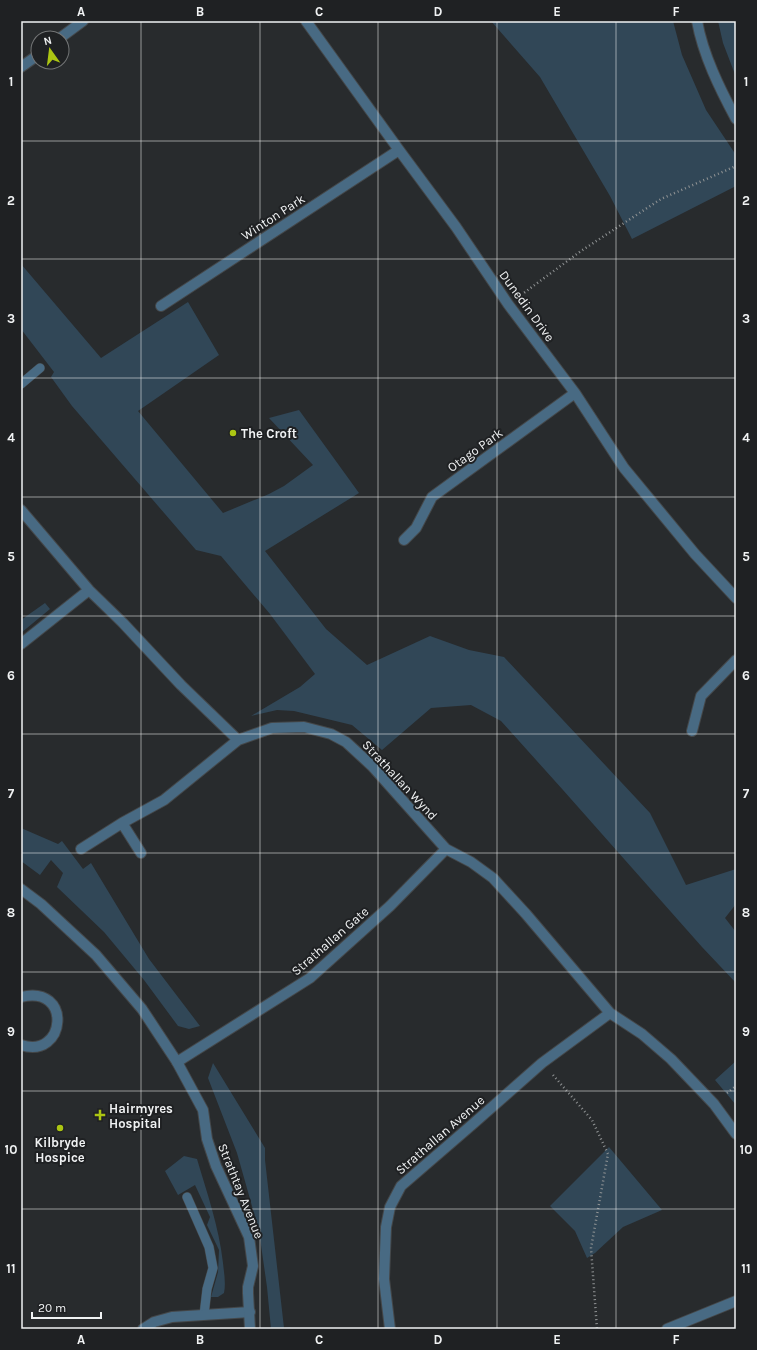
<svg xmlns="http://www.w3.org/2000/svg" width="757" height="1350" font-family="Karla,sans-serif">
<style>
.green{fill:#314757}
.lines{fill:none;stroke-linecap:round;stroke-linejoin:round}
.service-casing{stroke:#444749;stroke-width:10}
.minor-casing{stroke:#444749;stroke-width:12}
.tertiary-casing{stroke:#444749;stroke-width:12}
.path{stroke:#919495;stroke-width:2.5;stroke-dasharray:1 3;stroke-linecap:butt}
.service{stroke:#486a83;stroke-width:9}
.minor{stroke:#486a83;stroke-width:10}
.tertiary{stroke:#486a83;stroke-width:10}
.grid{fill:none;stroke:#f0f2f3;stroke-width:1;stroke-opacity:0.55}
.poi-dot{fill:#acc613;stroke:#1f2123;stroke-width:1.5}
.labels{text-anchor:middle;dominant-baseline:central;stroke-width:4;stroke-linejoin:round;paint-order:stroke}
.street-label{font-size:13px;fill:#f0f2f3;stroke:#1f2123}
.poi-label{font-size:13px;font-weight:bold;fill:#f0f2f3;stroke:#1f2123;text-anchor:start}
.neatline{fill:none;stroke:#f0f2f3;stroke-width:1.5}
.grid-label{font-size:13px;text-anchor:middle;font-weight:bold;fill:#f0f2f3}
</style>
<rect width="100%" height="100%" fill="#282b2d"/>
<path class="green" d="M 491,21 L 673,21 L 682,55 L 706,110 L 736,155 L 736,186 L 632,239 L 610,196 L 540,77 Z
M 718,21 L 736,21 L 736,77 L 723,43 Z
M 21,264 L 101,358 L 188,302 L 219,355 L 138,411 L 223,513 L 269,494 L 284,486 L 313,465 L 269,418 L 299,410 L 359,493 L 265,551 L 326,629 L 367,665 L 430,636 L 469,650 L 504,657 L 650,813 L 686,885 L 736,869 L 736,904 L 725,918 L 736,932 L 736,983 L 702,947 L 563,790 L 501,721 L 471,705 L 431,708 L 382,750 L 352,725 L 294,711 L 277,710 L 251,716 L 300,687 L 315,674 L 270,614 L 221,556 L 196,550 L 72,406 L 51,377 L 54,372 L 21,329 Z
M 45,603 L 50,609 L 21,633 L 21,620 Z
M 21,828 L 58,844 L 62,841 L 83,869 L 91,863 L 149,959 L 200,1026 L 189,1029 L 178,1026 L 144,980 L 104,932 L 57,887 L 63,873 L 51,860 L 40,875 L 21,861 Z
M 736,1061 L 736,1105 L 715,1080 Z
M 213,1063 L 265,1148 L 265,1160 L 284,1328 L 290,1327 L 291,1329 L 271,1329 L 267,1287 L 259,1231 L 237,1153 L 208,1078 Z
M 609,1147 L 662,1210 L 623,1227 L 595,1253 L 587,1258 L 575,1231 L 550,1206 Z
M 184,1156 L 197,1159 C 207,1193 219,1227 223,1263 C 224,1273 226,1283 224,1293 L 218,1297 L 211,1297 L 218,1272 L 219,1250 L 207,1225 L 210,1217 L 195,1185 L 178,1195 L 165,1171 Z"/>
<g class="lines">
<defs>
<path id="service" d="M 21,384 L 40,368
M 187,1197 L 209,1247 L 213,1268 L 207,1289 L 204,1315"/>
<path id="minor" d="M 306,21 L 399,150 L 456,227 L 508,304 L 575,393 L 624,468 L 695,554 L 736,598
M 697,21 C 703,55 720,89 736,119
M 60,38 L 83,21
M 21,67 L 38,55
M 161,306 L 399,150
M 21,510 L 89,590 L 123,623 L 181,685 L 238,740 L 272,728 L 304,727 L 331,734 L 346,742 L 372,766 L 446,849 L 471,862 L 493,878 L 526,914 L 610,1013 L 642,1034 L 671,1059 L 714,1104 L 736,1134
M 404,540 L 416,528 L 432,497 L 575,393
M 21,644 L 89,590
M 692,731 L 701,696 L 736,660
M 122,823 L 141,853
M 81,849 L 122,823 L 164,800 L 238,740
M 21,997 C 73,984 66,1060 21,1045
M 177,1062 L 310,978 L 390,906 L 446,849
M 143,1329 L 154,1322 L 172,1317 L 250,1312
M 390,1329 L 384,1279 L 386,1227 L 390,1207 L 401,1186 L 474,1123 L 542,1063 L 610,1013
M 667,1329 L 736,1301"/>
<path id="tertiary" d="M 21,889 L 41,904 L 96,955 L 142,1009 L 177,1062 L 203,1110 L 207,1139 L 216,1166 L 249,1237 L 253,1266 L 248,1287 L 248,1293 L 250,1329"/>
</defs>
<use href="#service" class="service-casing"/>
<use href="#minor" class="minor-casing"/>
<use href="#tertiary" class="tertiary-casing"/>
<path class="path" d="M 521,295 L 581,251 L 661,199 L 736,166
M 553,1075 L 592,1120 L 608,1154 L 591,1248 L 597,1329
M 727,1093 L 736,1086"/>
<use href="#service" class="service"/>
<use href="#minor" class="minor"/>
<use href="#tertiary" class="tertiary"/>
</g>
<path class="grid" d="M 141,21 L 141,1329M 260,21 L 260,1329M 378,21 L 378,1329M 497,21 L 497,1329M 616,21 L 616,1329M 21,141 L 736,141M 21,259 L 736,259M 21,378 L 736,378M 21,497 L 736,497M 21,616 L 736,616M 21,734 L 736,734M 21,853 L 736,853M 21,972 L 736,972M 21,1091 L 736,1091M 21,1209 L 736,1209"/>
<g class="poi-dot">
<circle cx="233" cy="433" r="4"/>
<path d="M98 1109h4v4h4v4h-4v4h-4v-4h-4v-4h4z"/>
<circle cx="60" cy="1128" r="4"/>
</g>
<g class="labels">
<g class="street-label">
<text transform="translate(273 217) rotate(-33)">Winton Park</text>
<text transform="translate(527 306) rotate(54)">Dunedin Drive</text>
<text transform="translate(475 450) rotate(-36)">Otago Park</text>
<text transform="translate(400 780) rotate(47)">Strathallan Wynd</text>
<text transform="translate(330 941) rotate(-41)">Strathallan Gate</text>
<text transform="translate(440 1135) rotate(-41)">Strathallan Avenue</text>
<text transform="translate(241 1191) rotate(68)">Strathtay Avenue</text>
</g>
<g class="poi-label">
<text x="241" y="433">The Croft</text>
<text x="109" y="1108">Hairmyres<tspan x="109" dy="15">Hospital</tspan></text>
<text x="60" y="1142" text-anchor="middle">Kilbryde<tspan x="60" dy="15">Hospice</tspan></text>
</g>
</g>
<rect width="757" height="1350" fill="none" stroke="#1f2123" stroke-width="44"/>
<g transform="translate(50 50) rotate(346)"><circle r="19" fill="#1f2123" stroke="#737576"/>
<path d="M0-3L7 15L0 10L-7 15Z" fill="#acc613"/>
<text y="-6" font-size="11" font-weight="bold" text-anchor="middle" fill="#f0f2f3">N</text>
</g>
<path d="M32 1312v6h69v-6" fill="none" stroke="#f0f2f3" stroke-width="2"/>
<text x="38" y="1312" font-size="12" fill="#f0f2f3" stroke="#1f2123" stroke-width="3" paint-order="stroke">20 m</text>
<rect x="22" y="22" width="713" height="1306" class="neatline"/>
<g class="grid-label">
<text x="81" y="16">A</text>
<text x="200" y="16">B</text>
<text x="319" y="16">C</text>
<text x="438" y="16">D</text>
<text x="557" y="16">E</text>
<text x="676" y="16">F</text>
<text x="11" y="86">1</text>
<text x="746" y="86">1</text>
<text x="11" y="205">2</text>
<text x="746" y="205">2</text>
<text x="11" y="323">3</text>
<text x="746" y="323">3</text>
<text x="11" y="442">4</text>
<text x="746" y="442">4</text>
<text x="11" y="561">5</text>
<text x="746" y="561">5</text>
<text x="11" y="680">6</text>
<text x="746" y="680">6</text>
<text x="11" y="798">7</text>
<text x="746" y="798">7</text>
<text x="11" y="917">8</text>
<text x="746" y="917">8</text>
<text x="11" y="1036">9</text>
<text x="746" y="1036">9</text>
<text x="11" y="1154">10</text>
<text x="746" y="1154">10</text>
<text x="11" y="1273">11</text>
<text x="746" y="1273">11</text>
<text x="81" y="1344">A</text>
<text x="200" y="1344">B</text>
<text x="319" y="1344">C</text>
<text x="438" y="1344">D</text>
<text x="557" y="1344">E</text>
<text x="676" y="1344">F</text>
</g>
</svg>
